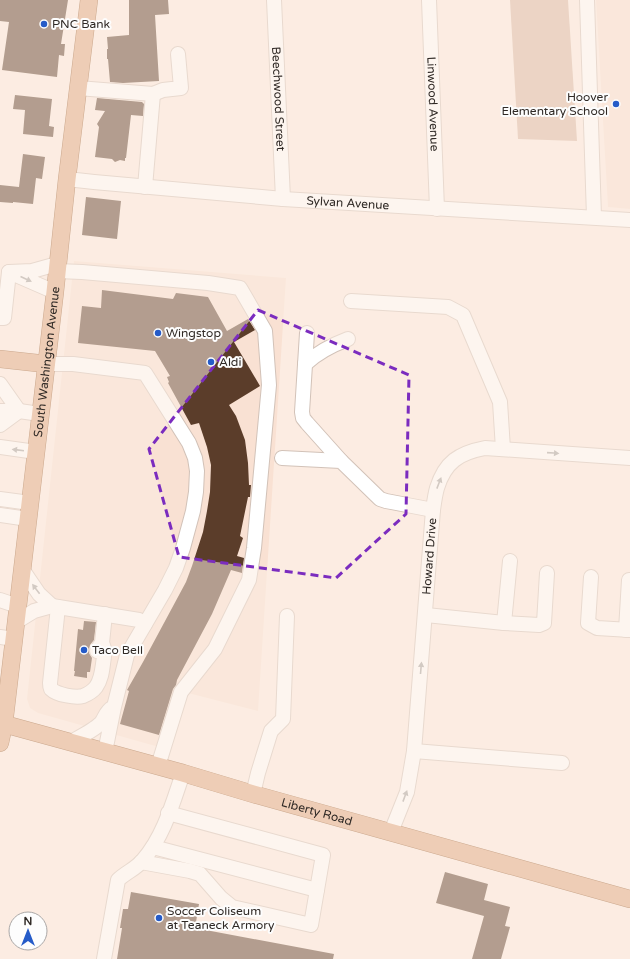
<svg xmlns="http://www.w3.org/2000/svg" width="630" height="959" font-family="'Varela Round',sans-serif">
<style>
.built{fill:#f9e1d3}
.green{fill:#d9b7a3}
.building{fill:#5b3d2a}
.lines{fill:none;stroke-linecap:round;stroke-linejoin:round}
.minor-casing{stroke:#d2c2b8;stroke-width:16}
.major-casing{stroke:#915529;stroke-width:18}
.minor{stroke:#fff;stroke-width:14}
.major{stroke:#dda780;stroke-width:17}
.oneway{fill:#a19f9d}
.marked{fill:none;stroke:#7b2cbf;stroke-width:3;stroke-dasharray:8 5;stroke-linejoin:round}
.poi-dot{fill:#255bc8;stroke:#fdfdfd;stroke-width:1.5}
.labels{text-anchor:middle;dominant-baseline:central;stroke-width:4;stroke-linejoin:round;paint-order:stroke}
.poi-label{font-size:12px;fill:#2f2925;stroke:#fdfdfd;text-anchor:start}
.street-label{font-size:12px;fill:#2f2925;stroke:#fdfdfd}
</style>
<rect width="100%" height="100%" fill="#fcece2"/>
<path class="built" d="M 596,0 L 630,0 L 630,209 L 608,207 Z
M 74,261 L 286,278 L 258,711 L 188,693 L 166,749 L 38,713 L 30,708 L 27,699 Z"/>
<path class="green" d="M 510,0 L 568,0 L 577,141 L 518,139 Z"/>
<path class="building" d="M 0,0 L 68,0 L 61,44 L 65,44 L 64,56 L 59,55 L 57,77 L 2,70 L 9,22 L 0,21 Z
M 129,0 L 168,0 L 169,14 L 155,15 L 159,81 L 123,83 L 110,82 L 108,59 L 107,59 L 107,49 L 108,49 L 107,37 L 129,35 Z
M 15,95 L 52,99 L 49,126 L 54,127 L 53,137 L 23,134 L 25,110 L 13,109 Z
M 97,98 L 142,102 L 144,104 L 143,116 L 131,115 L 126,158 L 125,158 L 125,161 L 120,160 L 115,162 L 112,159 L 95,157 L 99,127 L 97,124 L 105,111 L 95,110 Z
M 23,154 L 45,157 L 42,179 L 36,178 L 33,204 L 13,202 L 13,203 L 0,202 L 0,185 L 19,187 Z
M 86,197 L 121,201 L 117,239 L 82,235 Z
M 102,290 L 173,299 L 176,293 L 208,297 L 227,331 L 248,319 L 255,330 L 234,342 L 260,386 L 229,405 L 236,416 L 245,440 L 248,463 L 249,485 L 251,485 L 250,497 L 248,497 L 240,536 L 243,538 L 237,556 L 244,558 L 242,573 L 231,570 L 212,614 L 177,680 L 176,685 L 173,689 L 159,735 L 120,724 L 129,691 L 127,690 L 143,662 L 186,582 L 192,566 L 203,532 L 207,511 L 210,492 L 211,465 L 207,447 L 199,423 L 191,425 L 168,383 L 169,382 L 167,377 L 170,376 L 155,351 L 78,343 L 82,306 L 101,308 Z
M 84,621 L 96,622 L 94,640 L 90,645 L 89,649 L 89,653 L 92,658 L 90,672 L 87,672 L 87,678 L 74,676 L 75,671 L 74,671 L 78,629 L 83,630 Z
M 445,872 L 488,884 L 484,900 L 510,907 L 505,926 L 510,927 L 501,959 L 472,959 L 484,916 L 436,903 Z
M 131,892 L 199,904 L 195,928 L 334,954 L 333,959 L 117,959 L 122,928 L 120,928 L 123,909 L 128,909 Z"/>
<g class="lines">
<defs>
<g id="minor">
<path id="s1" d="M 274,0 L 283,199"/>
<path id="s2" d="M 429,0 L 437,209"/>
<path d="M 587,0 L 594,217"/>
<path d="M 78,88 L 153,94 L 145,187"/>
<path d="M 153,94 L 163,90 L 181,88 L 178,54"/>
<path id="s3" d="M 67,179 L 94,182 L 283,199 L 630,220"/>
<path d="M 57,271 L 82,272 L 208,283 L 240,288 L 265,331 L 269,385 L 254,548 L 249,580 L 215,649 L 181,692 L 158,766"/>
<path d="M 55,292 L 9,272 L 32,271 L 57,264"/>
<path d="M 351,301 L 448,307 L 463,315 L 500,402 L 503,449"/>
<path d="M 0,318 L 4,318 L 9,272"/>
<path d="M 307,333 L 302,412 L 303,418 L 307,423 L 341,461"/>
<path d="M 46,364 L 73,364 L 145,373 L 189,443 L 195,458 L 197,471 L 196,492 L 193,511 L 183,548 L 176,568 L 165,590 L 127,655 L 114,707 L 105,752"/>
<path d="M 305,364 C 318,352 332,345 348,339"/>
<path d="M 0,384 L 19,411"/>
<path d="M 0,411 L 19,411 L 40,414"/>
<path d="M 0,425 L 19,411"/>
<path d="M 0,447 L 36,452"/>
<path d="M 282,458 L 341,461 L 380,499 L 386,501 L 433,510"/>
<path d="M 0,499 L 30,503"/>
<path d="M 0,515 L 28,519"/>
<path d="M 22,569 L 39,594 L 52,606"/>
<path d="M 591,577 L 588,623 L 597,628 L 630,630"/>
<path d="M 0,600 L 18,606"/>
<path d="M 58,607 L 50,683 C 50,685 50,687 51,689 C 57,695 76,698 83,696 C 88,694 93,691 96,687 C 101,680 102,672 103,664 C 104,655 106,651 102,643"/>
<path d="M 426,615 L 504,623 L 539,625 L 544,623 L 547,573"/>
<path d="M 16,622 L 34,611 L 52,606 L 139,620 L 145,624"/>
<path d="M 504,623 L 510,561"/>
<path d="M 626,630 L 629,580"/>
<path d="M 0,637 L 14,639"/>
<path d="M 97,651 L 98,648 L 102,643 L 105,614"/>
<path d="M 71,742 C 80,737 94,730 101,723 C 105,718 106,711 112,708"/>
<path d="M 414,751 L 562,763"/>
<path d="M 253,794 L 258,773 L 271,731 L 283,719 L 287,616"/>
<path id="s4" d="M 391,832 L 407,792 L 414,751 L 433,510 C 434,503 435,495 437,488 C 445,462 459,453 485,448 L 630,458"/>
<path d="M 153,847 L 317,890"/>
<path d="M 141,862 L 190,871 L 200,874 L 221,898 L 232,907 L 311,925 L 323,855 L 168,813"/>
<path d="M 104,959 L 118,880 C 126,872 136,869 143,860 C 164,836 173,802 183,773"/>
</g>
<g id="major">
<path d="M 0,359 L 46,364"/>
<path id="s5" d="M 4,724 L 183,773 L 253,794 L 630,899"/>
<path id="s6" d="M 0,743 L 4,724 L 55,292 L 67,179 L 89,0"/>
</g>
</defs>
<use href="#minor" class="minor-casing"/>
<use href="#major" class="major-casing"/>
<use href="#minor" class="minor"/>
<use href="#major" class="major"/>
</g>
<defs><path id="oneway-solid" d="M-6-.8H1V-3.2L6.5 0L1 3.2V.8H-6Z"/></defs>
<g class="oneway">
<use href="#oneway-solid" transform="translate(26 279) rotate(24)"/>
<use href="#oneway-solid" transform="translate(18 450) rotate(-173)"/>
<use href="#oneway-solid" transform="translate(553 453) rotate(4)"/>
<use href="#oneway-solid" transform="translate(439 483) rotate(-69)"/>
<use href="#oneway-solid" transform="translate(36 589) rotate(-127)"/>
<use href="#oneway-solid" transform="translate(421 668) rotate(-85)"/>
<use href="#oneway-solid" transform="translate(405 796) rotate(-70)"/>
</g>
<path d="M0 0H630V959H0ZM 258,310 L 409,375 L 406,514 L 336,578 L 179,557 L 149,449 Z" fill="#fcece2" fill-opacity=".55" fill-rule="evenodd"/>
<path class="marked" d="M 258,310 L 409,375 L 406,514 L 336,578 L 179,557 L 149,449 Z"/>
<g class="poi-dot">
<circle cx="44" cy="24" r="4"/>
<circle cx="616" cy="104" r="4"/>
<circle cx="158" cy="333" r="4"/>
<circle cx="211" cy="362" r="4"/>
<circle cx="84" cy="650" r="4"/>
<circle cx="159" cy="918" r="4"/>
</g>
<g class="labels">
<g class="poi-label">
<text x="52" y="24">PNC Bank</text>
<text x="608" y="97" text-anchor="end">Hoover<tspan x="608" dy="14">Elementary School</tspan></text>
<text x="166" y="333">Wingstop</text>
<text x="219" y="362">Aldi</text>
<text x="92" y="650">Taco Bell</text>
<text x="167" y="911">Soccer Coliseum<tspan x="167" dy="14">at Teaneck Armory</tspan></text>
</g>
<g class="street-label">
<text stroke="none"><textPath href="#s1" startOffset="99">Beechwood Street</textPath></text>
<text stroke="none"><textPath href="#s2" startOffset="104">Linwood Avenue</textPath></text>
<text stroke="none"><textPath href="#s3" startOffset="282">Sylvan Avenue</textPath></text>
<text stroke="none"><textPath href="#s6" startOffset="384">South Washington Avenue</textPath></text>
<text stroke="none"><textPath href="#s4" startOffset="280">Howard Drive</textPath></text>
<text stroke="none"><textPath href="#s5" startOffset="325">Liberty Road</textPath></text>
</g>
</g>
<g transform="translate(28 931)"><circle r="19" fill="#fdfdfd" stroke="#aba8a7"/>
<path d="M0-3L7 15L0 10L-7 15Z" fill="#255bc8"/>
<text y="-6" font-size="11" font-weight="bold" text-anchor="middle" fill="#2f2925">N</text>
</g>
</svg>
